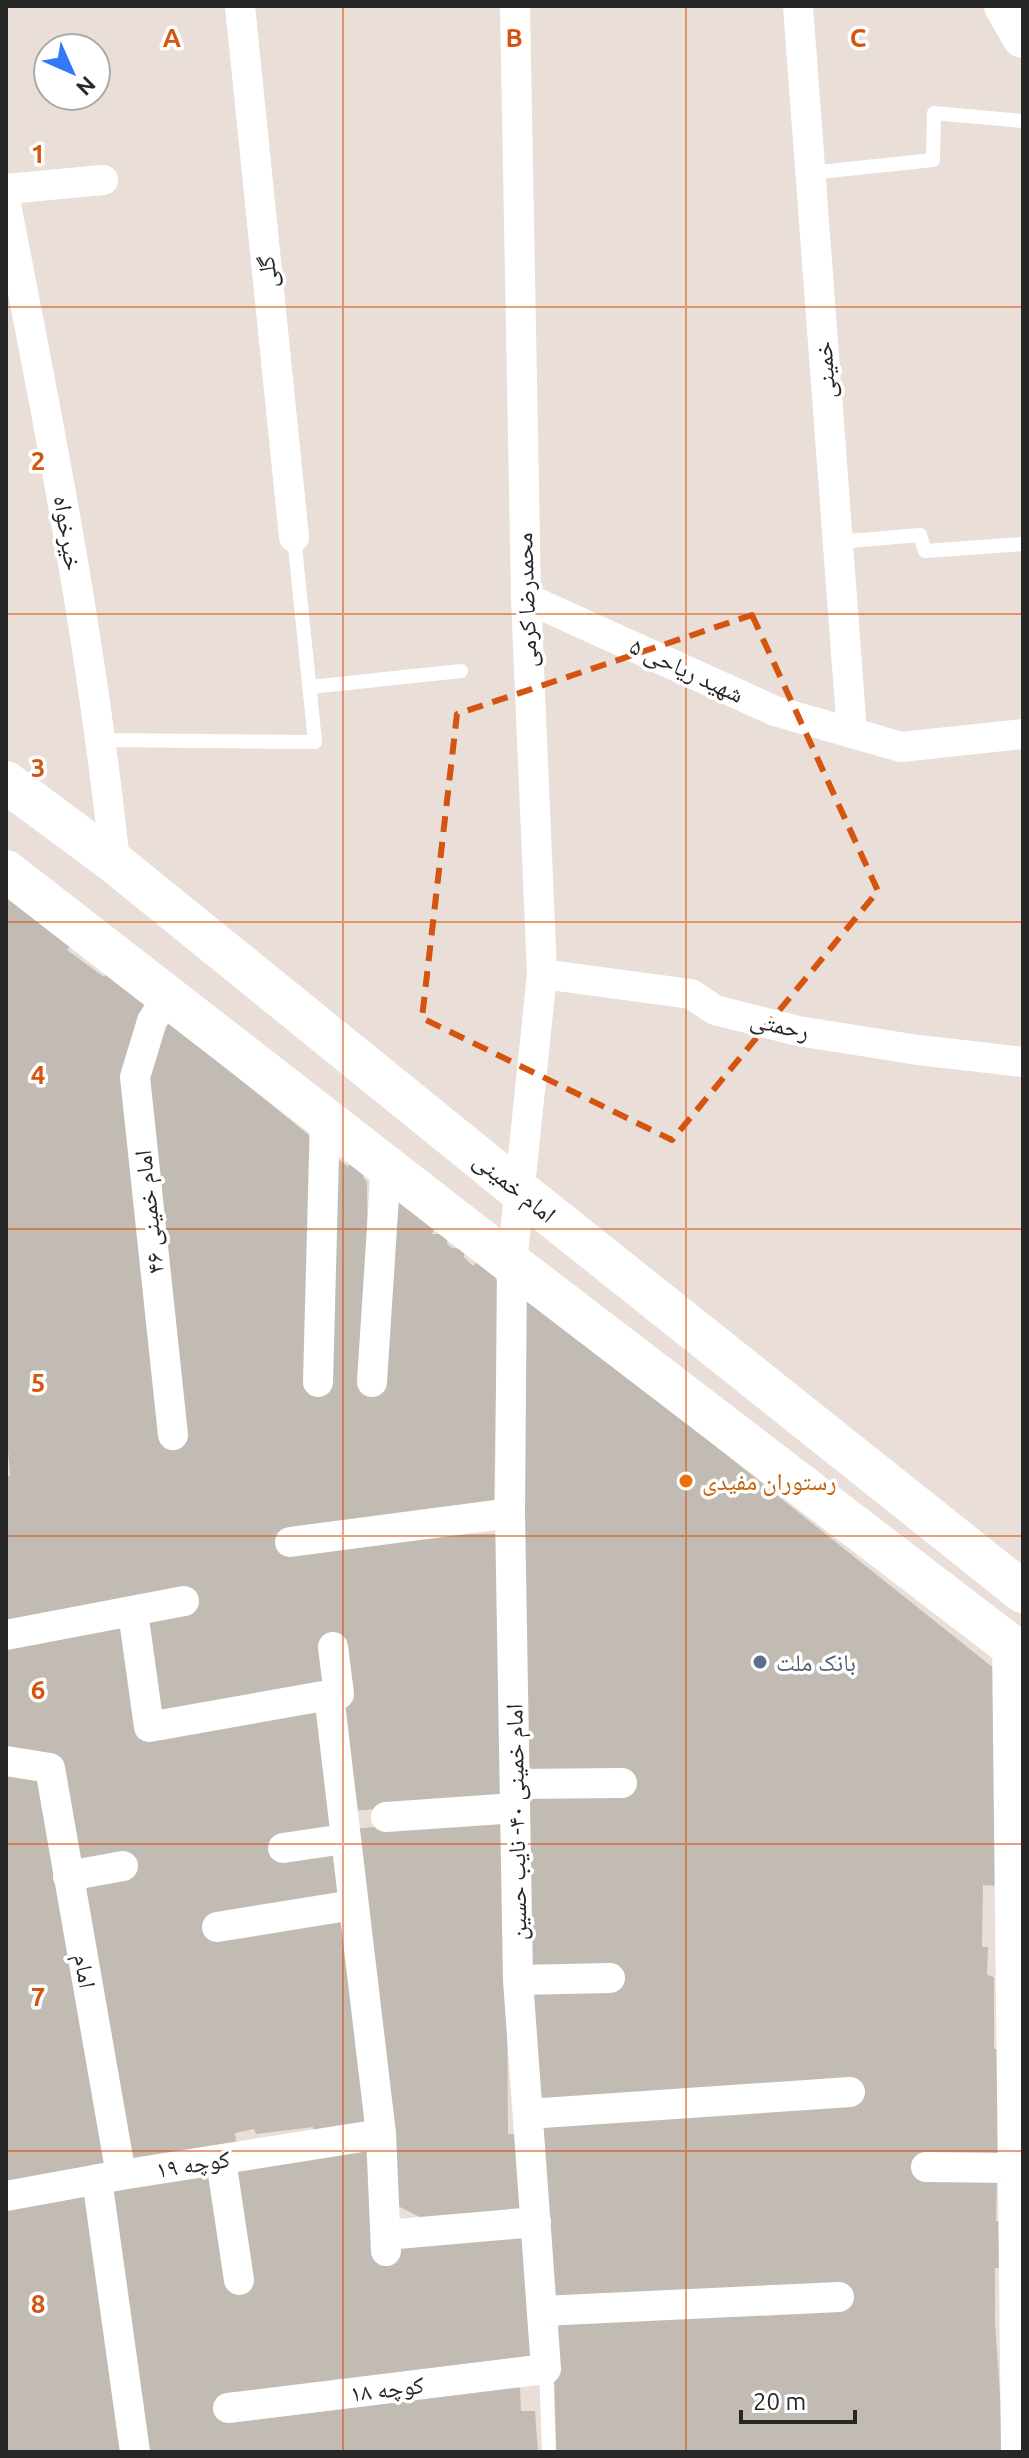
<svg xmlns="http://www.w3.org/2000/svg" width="1029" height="2458" font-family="Ubuntu,'Noto Naskh Arabic',sans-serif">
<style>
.building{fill:#c2bbb4}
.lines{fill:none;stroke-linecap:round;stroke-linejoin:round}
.lane{stroke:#fff;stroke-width:14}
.street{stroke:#fff;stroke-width:30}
.secondary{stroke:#fff;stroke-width:42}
.marked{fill:none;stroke:#d5540f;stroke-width:6;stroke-dasharray:16 10;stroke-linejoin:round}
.grid{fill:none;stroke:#d5540f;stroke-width:2;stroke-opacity:0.55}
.food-dot{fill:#e8710a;stroke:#fff;stroke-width:3}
.service-dot{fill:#5c6f8a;stroke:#fff;stroke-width:3}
.labels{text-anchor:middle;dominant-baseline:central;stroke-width:7;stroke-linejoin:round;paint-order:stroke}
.street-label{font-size:24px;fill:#272727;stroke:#fff}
.food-label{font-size:24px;fill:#c56008;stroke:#fff;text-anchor:start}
.service-label{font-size:24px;fill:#4e5e75;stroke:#fff;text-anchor:start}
.grid-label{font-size:26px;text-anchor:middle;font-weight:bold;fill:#d5540f;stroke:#fff;stroke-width:7;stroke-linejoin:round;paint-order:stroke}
</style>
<rect width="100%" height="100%" fill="#eadfd8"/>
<path class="building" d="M 6,891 L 72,945 L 67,950 L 104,977 L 108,972 L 151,1005 L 142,1076 L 161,1015 L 348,1167 L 351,1161 L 365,1172 L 363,1177 L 367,1182 L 368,1274 L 394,1195 L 436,1224 L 432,1234 L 448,1234 L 447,1244 L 452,1248 L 465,1249 L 464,1257 L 473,1266 L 479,1260 L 494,1273 L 498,1284 L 494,1504 L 410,1535 L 500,1534 L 504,1800 L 349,1811 L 333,1689 L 156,1720 L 140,1619 L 6,1628 L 6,1476 L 10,1476 L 6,1423 Z
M 521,1295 L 639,1385 L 996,1670 L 997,1886 L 983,1885 L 982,1947 L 988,1947 L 987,1975 L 994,1977 L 994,2049 L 1000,2049 L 1002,2161 L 997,2174 L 996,2221 L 1000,2221 L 1002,2268 L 995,2268 L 995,2323 L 1004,2452 L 556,2452 L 553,2329 L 566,2322 L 554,2300 L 542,2128 L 547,2104 L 539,2093 L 528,1975 L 522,1780 Z
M 128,1620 L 144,1732 L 321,1706 L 370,2125 L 315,2135 L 313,2127 L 256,2134 L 254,2129 L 235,2133 L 237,2149 L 124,2169 L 72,1869 L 56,1762 L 6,1759 L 6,1643 Z
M 6,1771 L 44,1774 L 113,2169 L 6,2185 Z
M 506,1816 L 508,2134 L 516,2134 L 523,2208 L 426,2220 L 394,2204 L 351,1829 Z
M 373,2140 L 392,2241 L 523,2230 L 534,2360 L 514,2382 L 520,2388 L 521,2411 L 535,2411 L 538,2452 L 141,2452 L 104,2185 Z
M 90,2188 L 126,2452 L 6,2452 L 6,2204 Z"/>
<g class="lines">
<path class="lane" d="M 810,173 L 933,160 L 934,113 L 1023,121
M 838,542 L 920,535 L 925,551 L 1023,544
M 310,687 L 461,671
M 102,740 L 315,742 L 294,537
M 546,2369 L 549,2452"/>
<path class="street" d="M 240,6 L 294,537
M 798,6 L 852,733
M 6,189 L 103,180
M 6,205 C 49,424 92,642 115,863
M 526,598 L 775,711 L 901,747 L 1023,734
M 542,974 L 691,994 L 715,1010 L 798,1031 L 918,1050 L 1023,1062
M 168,996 L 152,1021 L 135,1077 L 173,1435
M 318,1382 L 325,1117
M 372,1382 L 386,1165
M 290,1542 L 510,1513
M 133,1612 L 149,1727 L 329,1695 L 381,2134 L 386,2251
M 6,1635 L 184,1601
M 1007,1642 L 1016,2452
M 329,1695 L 339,1694 L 333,1647
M 6,1761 L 50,1768 L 121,2175
M 515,1784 L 622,1783
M 386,1817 L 515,1808
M 283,1848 L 344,1839
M 68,1876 L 123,1866
M 217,1927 L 353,1905
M 518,1980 L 610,1978
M 528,2114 L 850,2092
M 221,2160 L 239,2280
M 926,2167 L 1013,2168
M 97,2179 L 135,2452
M 6,2196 L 121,2175 L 381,2134
M 386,2235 L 536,2222
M 542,2311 L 839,2297
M 228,2408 L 546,2369 L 518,1980 L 510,1513 L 512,1263 L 542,974 L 526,598 L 515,6"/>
<path class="secondary" d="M 1005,6 L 1023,37
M 6,782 L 115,863 L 521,1192 L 1023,1592
M 6,871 L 494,1250 L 1023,1655"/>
</g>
<path class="marked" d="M 752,615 L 878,891 L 672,1140 L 422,1018 L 457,714 Z"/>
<path class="grid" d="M 343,6 L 343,2452M 686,6 L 686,2452M 6,307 L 1023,307M 6,614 L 1023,614M 6,922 L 1023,922M 6,1229 L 1023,1229M 6,1536 L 1023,1536M 6,1844 L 1023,1844M 6,2151 L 1023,2151"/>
<circle class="food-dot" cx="686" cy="1481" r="8"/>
<circle class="service-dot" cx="760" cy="1662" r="8"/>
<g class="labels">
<g class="street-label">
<text transform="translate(267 272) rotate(-96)">گلی</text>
<text transform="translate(825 370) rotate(-94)">خمینی</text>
<text transform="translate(68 533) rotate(81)">خیرخواه</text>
<text transform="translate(526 600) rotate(-92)">محمدرضا کرمی</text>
<text transform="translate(687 670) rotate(25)">۵ شهید ریاحی</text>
<text transform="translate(780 1025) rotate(13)">رحمتی</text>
<text transform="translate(515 1187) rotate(39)">امام خمینی</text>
<text transform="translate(149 1212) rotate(-96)">امام خمینی ۴۶</text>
<text transform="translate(516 1822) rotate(-91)">امام خمینی ۴۰- نایب حسین</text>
<text transform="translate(85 1971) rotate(80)">امام</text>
<text transform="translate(193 2164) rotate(-9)">کوچه ۱۹</text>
<text transform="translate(387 2389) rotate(-7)">کوچه ۱۸</text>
</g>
<g class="food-label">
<text x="702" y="1481">رستوران مفیدی</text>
</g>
<g class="service-label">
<text x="776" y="1662">بانک ملت</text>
</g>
</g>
<g class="grid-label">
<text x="172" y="47">A</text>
<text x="514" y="47">B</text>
<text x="858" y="47">C</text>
<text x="38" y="163">1</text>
<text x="38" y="470">2</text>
<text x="38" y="777">3</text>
<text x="38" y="1084">4</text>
<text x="38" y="1392">5</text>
<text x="38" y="1699">6</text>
<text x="38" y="2006">7</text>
<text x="38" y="2313">8</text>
</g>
<rect width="1029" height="2458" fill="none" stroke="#272727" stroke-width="16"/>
<g transform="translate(72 72) rotate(135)"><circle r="38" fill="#ffffff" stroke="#a9a9a9" stroke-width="2"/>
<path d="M0-6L14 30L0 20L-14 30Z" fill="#3478fa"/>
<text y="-12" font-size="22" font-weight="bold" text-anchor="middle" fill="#272727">N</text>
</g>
<path d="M741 2410v12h114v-12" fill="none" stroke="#272727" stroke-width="4"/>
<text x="753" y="2410" font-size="24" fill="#272727" stroke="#ffffff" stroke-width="6" paint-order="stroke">20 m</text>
</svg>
